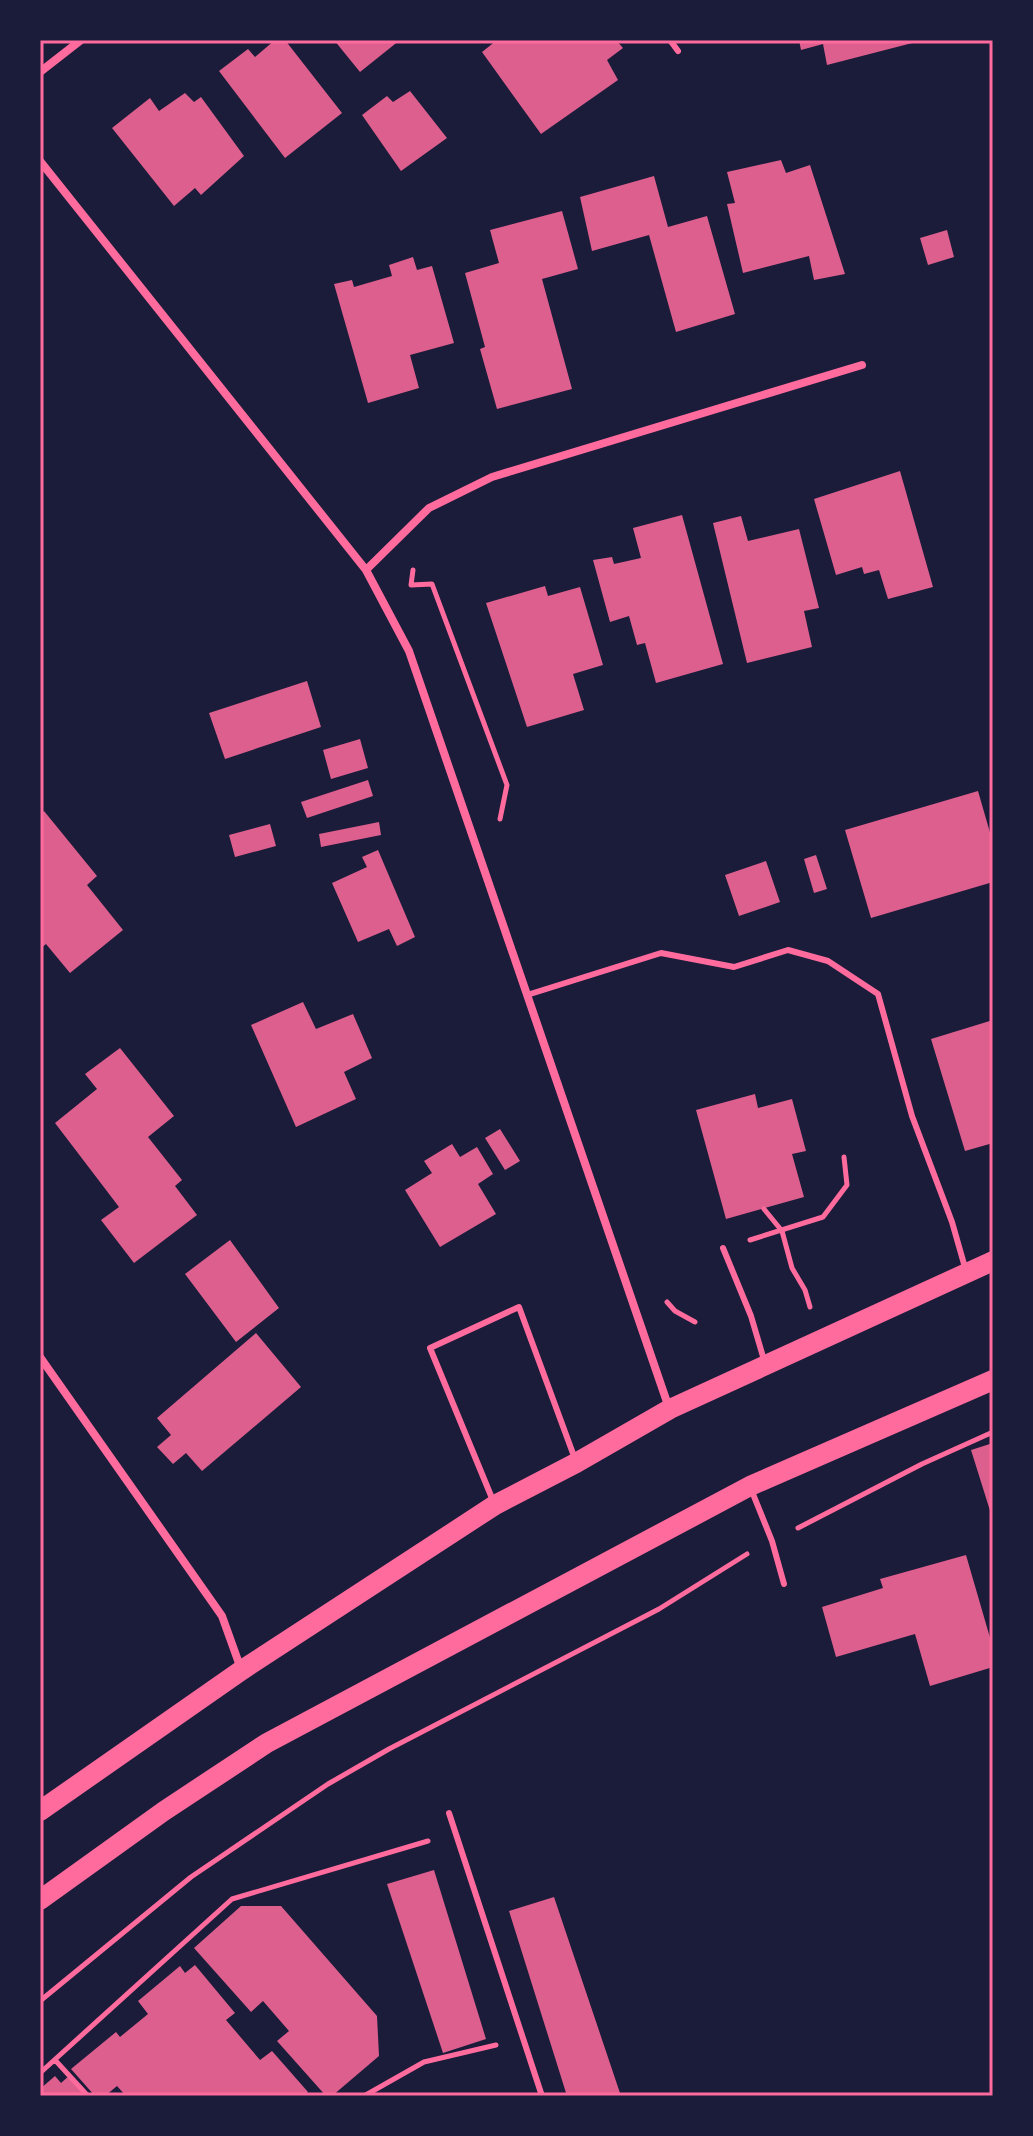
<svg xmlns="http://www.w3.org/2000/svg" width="1033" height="2136" font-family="Spectral,serif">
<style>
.building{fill:#dd5f8e}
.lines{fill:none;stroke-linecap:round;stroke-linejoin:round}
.path{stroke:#ff6b9d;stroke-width:5}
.service{stroke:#ff6b9d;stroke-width:6}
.minor{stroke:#ff6b9d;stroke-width:8}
.primary{stroke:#ff6b9d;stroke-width:20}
.neatline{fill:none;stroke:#ff6b9d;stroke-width:3}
</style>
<rect width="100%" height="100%" fill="#1b1b3a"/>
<path class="building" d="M 275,40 L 285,40 L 342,113 L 285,158 L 219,71 L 248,49 L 255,57 Z
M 334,40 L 400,40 L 360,72 Z
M 497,40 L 616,40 L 623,48 L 607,60 L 618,80 L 541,134 L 482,52 Z
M 799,40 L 920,40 L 920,41 L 827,65 L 823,44 L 801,50 Z
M 410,91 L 447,138 L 401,171 L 362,115 L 387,96 L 393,102 Z
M 185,93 L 194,102 L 201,97 L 244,156 L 201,195 L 195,188 L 174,206 L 112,128 L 150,98 L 159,111 Z
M 781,160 L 786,173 L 810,165 L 845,274 L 814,280 L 809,256 L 743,273 L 727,204 L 735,203 L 727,172 Z
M 654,176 L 668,227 L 707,216 L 735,314 L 676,332 L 649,235 L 592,251 L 580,197 Z
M 562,211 L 578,269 L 542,279 L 572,389 L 497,409 L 480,349 L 485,347 L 465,273 L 499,263 L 490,230 Z
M 947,230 L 954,257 L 928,265 L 920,238 Z
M 413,257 L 417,270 L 432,266 L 454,343 L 410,355 L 419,388 L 368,403 L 334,284 L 352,280 L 354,287 L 392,276 L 389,265 Z
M 900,471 L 933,587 L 888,599 L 879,570 L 864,574 L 862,567 L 836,575 L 814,499 Z
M 682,515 L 723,664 L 656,683 L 645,643 L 637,645 L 629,616 L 610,622 L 593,560 L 612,557 L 614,564 L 641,558 L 633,528 Z
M 741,516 L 748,541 L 799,529 L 819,608 L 804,611 L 812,647 L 747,663 L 713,523 Z
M 545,586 L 548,596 L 580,587 L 603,665 L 573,674 L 584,710 L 527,727 L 486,603 Z
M 307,681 L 321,727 L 225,759 L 209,713 Z
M 360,739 L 368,768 L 331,779 L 323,750 Z
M 368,780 L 373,796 L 307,818 L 301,802 Z
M 978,791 L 993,843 L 993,882 L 871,918 L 845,830 Z
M 44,811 L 97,876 L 87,885 L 123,930 L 70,973 L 46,944 L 40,949 L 40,815 Z
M 379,822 L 381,835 L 321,847 L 319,834 Z
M 270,824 L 276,846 L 235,857 L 229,835 Z
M 378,850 L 415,937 L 397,946 L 389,929 L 358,942 L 332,883 L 367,867 L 362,857 Z
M 816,855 L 827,889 L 814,893 L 804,859 Z
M 766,861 L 780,902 L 739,916 L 725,875 Z
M 303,1002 L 316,1029 L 353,1014 L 372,1058 L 344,1072 L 356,1099 L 296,1127 L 251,1025 Z
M 993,1020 L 993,1143 L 965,1151 L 931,1039 Z
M 120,1048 L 174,1116 L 148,1137 L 182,1180 L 175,1186 L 197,1215 L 134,1263 L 101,1220 L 119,1207 L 55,1123 L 97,1089 L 85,1074 Z
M 755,1094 L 758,1108 L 792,1099 L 806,1151 L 792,1154 L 804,1197 L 726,1219 L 696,1110 Z
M 500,1129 L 520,1161 L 505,1170 L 485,1138 Z
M 452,1144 L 460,1157 L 477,1147 L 493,1174 L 478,1184 L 496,1214 L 440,1247 L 405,1190 L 432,1173 L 424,1161 Z
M 230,1240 L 279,1308 L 236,1342 L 185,1274 Z
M 256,1333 L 301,1387 L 202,1471 L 186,1453 L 173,1464 L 157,1447 L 171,1435 L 157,1418 Z
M 993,1443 L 993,1517 L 992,1517 L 971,1450 Z
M 966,1555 L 993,1648 L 993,1667 L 930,1686 L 915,1634 L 836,1657 L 822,1607 L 883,1588 L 880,1579 Z
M 434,1870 L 486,2039 L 443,2053 L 387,1884 Z
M 554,1897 L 621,2096 L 567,2096 L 509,1911 Z
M 241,1906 L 281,1906 L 377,2016 L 379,2056 L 332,2096 L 326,2096 L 277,2041 L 289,2031 L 263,2001 L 251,2012 L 194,1948 Z
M 195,1965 L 235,2013 L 226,2020 L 260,2060 L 272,2051 L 308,2092 L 304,2096 L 126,2096 L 117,2086 L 105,2096 L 95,2096 L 71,2069 L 116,2032 L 120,2037 L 148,2014 L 138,2001 L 180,1966 L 185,1973 Z
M 70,2075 L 87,2096 L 40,2096 L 40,2089 L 55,2076 L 61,2083 Z"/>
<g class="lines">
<path class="path" d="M 413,570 L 411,585 L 432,584 L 507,785 L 500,819
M 764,1209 L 782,1231 L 792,1268 L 805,1290 L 810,1307
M 750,1240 L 823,1217 L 847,1185 L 844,1157
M 667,1302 L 675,1311 L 695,1322
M 798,1528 L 922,1464 L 993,1432
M 40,2001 L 191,1877 L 328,1784 L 389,1749 L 659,1609 L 747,1554
M 55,2060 L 88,2096
M 40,2073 L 232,1899 L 428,1841
M 364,2096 L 424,2062 L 496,2045"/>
<path class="service" d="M 670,40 L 678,51
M 527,995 L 661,953 L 734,967 L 788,950 L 828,961 L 878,994 L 912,1116 L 952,1222 L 966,1271
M 723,1248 L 751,1316 L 764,1360
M 751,1489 L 772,1541 L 784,1584
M 494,1503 L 430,1348 L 519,1307 L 575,1459
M 449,1813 L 542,2096"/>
<path class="minor" d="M 40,72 L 81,40
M 40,161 L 366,570 L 409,651 L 669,1408
M 366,570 L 429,508 L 492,477 L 862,365
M 40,1357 L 222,1616 L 241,1669"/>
<path class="primary" d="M 40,1811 L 242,1670 L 495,1505 L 576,1463 L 670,1409 L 993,1261
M 40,1900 L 164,1811 L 267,1743 L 750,1486 L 993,1380"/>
</g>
<rect width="1033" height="2136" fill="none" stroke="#1b1b3a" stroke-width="84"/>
<rect x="42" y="42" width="949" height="2052" class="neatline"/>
</svg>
